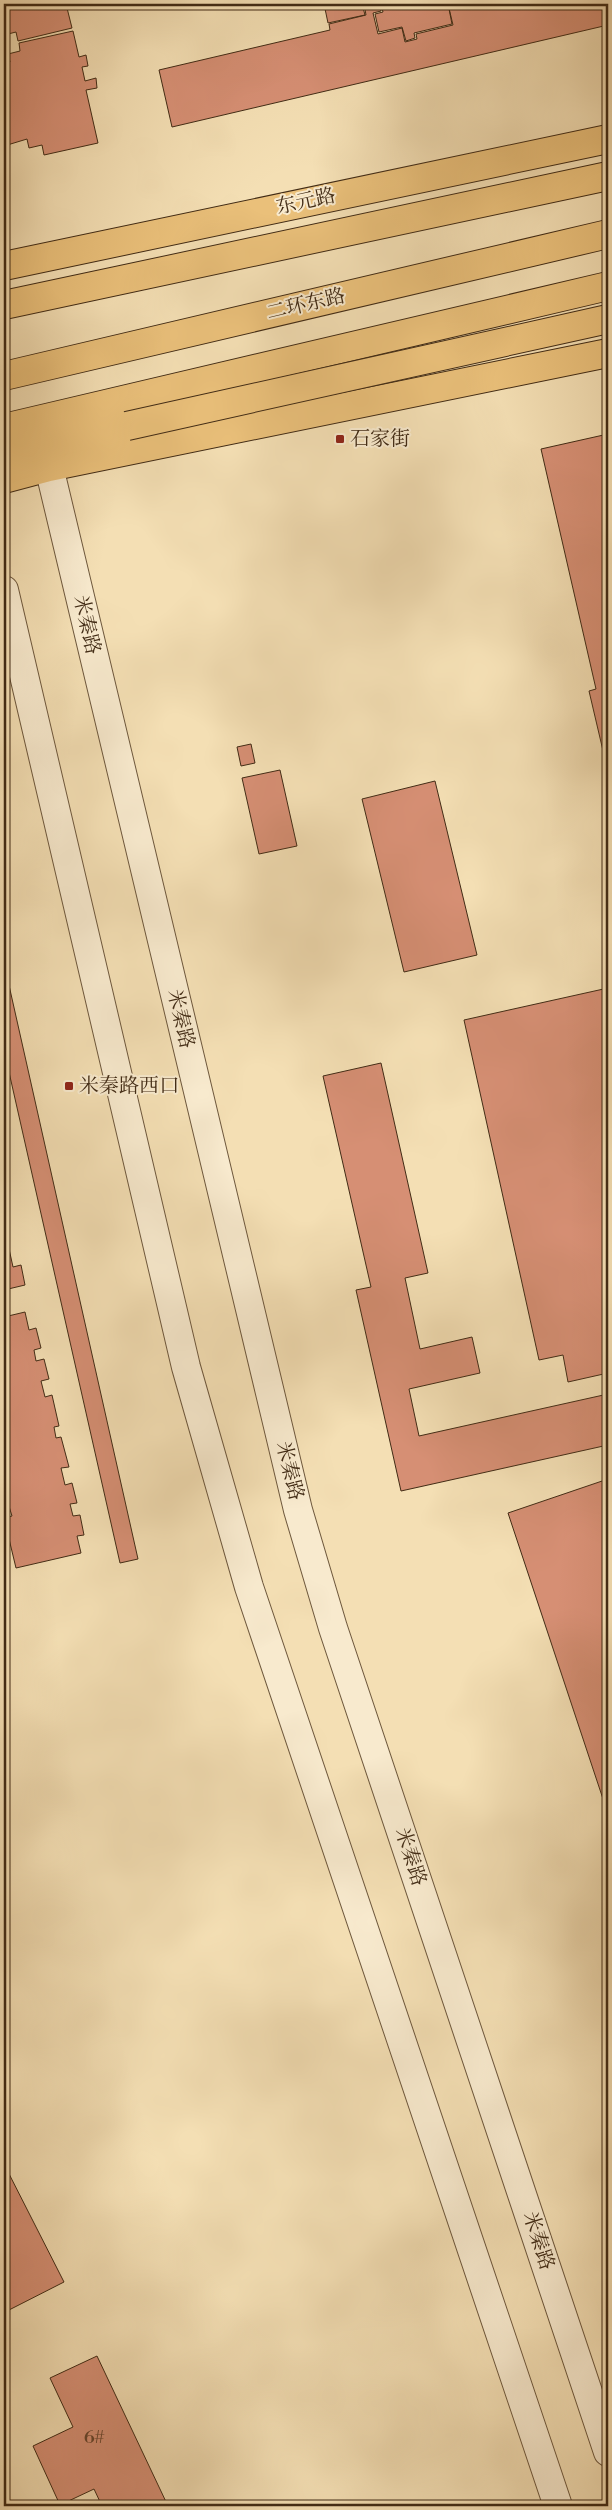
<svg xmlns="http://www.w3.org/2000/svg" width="612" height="2510" font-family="'Libre Bodoni','Noto Serif SC',serif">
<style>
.building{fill:#d68f74;stroke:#412b15}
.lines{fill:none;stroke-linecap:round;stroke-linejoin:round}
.minor-casing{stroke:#6e583d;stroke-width:30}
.major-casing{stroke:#412b15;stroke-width:30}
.highway-casing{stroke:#412b15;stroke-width:30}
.minor{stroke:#f8eace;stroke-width:28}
.major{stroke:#eac07a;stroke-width:28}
.highway{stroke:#eac07a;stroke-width:28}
.highway-bridge-casing{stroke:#412b15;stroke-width:30;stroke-linecap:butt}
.highway-bridge{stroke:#eac07a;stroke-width:28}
.poi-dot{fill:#8f2418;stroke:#f8eace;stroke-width:2}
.labels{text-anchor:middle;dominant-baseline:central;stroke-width:4;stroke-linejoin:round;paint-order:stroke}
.number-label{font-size:18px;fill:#66442d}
.street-label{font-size:20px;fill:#412b15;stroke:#f8eace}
.poi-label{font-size:20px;fill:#412b15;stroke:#f8eace;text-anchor:start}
</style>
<rect width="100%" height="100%" fill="#f4dfb4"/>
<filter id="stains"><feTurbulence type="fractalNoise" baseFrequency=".004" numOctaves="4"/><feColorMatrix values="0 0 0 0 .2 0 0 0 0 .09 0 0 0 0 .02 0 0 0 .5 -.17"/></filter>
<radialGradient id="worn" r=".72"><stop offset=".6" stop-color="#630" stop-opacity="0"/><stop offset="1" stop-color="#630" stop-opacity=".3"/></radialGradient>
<path class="building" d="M 4,4 L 66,4 L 72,28 L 18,41 L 16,32 L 4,35 Z
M 324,4 L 362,4 L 365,15 L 328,23 Z
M 364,4 L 380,4 L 381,11 L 373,13 L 378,34 L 402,28 L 405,42 L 417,39 L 416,34 L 453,25 L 448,4 L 608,4 L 608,25 L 172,127 L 159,70 L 330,30 L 329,24 L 366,15 Z
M 381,4 L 448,4 L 452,24 L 414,33 L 415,38 L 406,41 L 402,27 L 379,32 L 375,14 L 383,12 Z
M 73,31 L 79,57 L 86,55 L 88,66 L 82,67 L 85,81 L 96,78 L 97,88 L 86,90 L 98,143 L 44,155 L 42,145 L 29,148 L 27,139 L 4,146 L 4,63 L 10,62 L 8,54 L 20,51 L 19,43 Z
M 608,434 L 608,772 L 589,691 L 596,689 L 541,449 Z
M 251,744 L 255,763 L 241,766 L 237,747 Z
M 280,770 L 297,846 L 259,854 L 242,778 Z
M 435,781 L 477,955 L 404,972 L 362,799 Z
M 4,963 L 138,1559 L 120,1563 L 4,1050 Z
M 608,988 L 608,1373 L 568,1382 L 563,1355 L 539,1360 L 464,1020 Z
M 381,1063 L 428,1273 L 405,1278 L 420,1349 L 472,1337 L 480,1373 L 409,1389 L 419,1436 L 608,1394 L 608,1445 L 401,1491 L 356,1290 L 371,1287 L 323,1076 Z
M 4,1226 L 13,1267 L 21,1265 L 25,1285 L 4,1290 Z
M 25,1312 L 29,1330 L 36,1328 L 41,1348 L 34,1350 L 36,1361 L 44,1359 L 49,1379 L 41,1381 L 45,1397 L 52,1395 L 59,1426 L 54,1427 L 56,1438 L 61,1437 L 69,1467 L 61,1468 L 65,1485 L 72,1483 L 77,1503 L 70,1504 L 73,1516 L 80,1515 L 84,1535 L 77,1536 L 81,1553 L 16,1568 L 4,1518 L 12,1516 L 7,1500 L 4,1500 L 4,1317 Z
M 608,1479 L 608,1814 L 508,1513 Z
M 4,2164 L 64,2282 L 7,2311 L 4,2306 Z
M 97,2356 L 168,2506 L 102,2506 L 94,2489 L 60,2505 L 33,2446 L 73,2427 L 50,2378 Z"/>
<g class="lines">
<defs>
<path id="minor" d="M 49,467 L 298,1510 L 333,1628 L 608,2452
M 4,590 L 186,1367 L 249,1587 L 558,2506"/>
<path id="major" d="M 4,266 L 608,139
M 4,479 L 49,467 L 608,353"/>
<path id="highway" d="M 4,305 L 608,176
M 4,376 L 608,234
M 4,428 L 608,286
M 4,454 L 127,426"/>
</defs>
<use href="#minor" class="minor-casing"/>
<use href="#major" class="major-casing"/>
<use href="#highway" class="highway-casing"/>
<use href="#minor" class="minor"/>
<use href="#major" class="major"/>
<use href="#highway" class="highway"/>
<defs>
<path id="highway-bridge" d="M 127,426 L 608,319"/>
</defs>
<use href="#highway-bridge" class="highway-bridge-casing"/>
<use href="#highway-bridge" class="highway-bridge"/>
</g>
<g class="poi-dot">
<rect x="335" y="434" width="10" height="10" rx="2.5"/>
<rect x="64" y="1081" width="10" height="10" rx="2.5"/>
</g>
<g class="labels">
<g class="number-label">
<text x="94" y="2437">6#</text>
</g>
<g class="street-label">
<text transform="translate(306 202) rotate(-12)">东元路</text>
<text transform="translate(306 305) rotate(-13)">二环东路</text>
<text transform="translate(86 625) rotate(77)">米秦路</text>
<text transform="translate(180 1019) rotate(77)">米秦路</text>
<text transform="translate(289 1471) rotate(76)">米秦路</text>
<text transform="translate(410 1857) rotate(72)">米秦路</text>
<text transform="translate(538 2241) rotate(72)">米秦路</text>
</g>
<g class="poi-label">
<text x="350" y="439">石家街</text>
<text x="79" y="1086">米秦路西口</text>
</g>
</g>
<rect width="612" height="2510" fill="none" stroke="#f4dfb4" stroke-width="20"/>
<rect x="5" y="5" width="602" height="2500" fill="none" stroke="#412b15" stroke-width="2.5"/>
<rect x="10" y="10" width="592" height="2490" fill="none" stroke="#412b15"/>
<rect width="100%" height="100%" filter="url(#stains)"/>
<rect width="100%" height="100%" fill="url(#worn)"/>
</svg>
